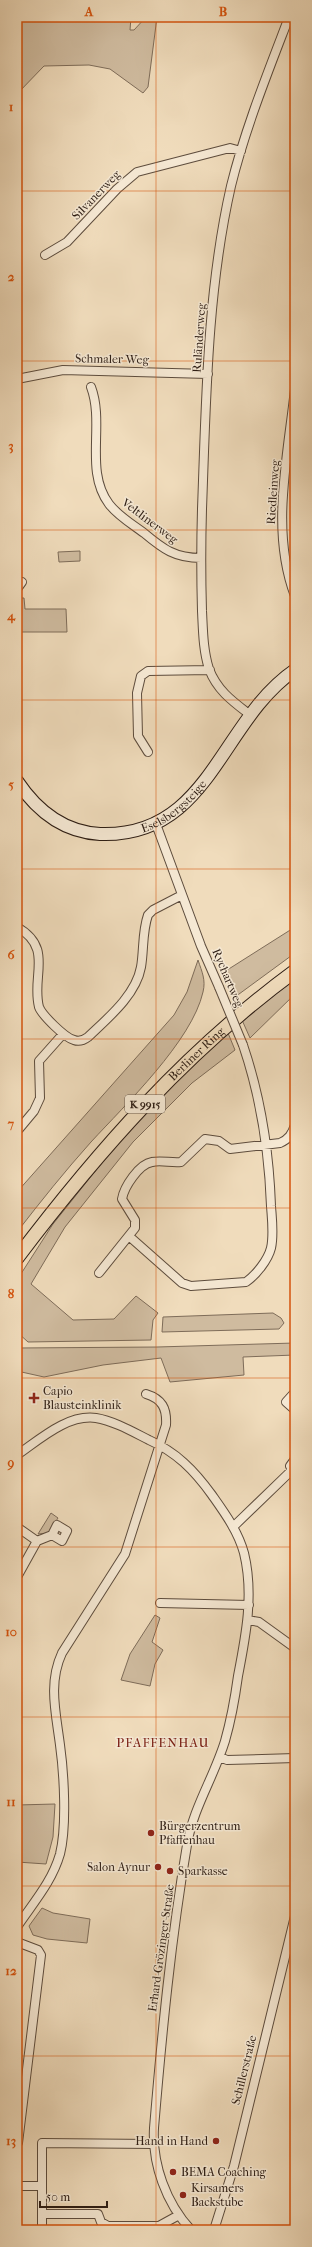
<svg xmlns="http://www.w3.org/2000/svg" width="312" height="2247" font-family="'IM FELL French Canon',serif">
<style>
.green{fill:#cfbb9f;stroke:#7e6c59}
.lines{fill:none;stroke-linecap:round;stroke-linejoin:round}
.street-casing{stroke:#5d4c3d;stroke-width:10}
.secondary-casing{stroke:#2c1c13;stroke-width:14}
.primary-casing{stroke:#2c1c13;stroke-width:15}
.street{stroke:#f5e8d3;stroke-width:8}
.secondary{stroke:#f5e8d3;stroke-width:12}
.primary{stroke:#f0dcbc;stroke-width:13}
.street-bridge-casing{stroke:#5d4c3d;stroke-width:10;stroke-linecap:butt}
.street-bridge{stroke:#f5e8d3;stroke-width:8}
.grid{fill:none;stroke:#d5530d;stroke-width:1;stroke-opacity:0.55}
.poi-dot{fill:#8f2418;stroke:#f5e8d3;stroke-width:1.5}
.labels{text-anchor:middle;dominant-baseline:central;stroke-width:3;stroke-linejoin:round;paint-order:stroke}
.shield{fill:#f5e8d3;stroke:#68594d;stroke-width:1}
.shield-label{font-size:11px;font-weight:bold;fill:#2c1c13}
.street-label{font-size:12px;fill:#2c1c13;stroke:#f5e8d3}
.poi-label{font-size:12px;fill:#2c1c13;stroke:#f5e8d3;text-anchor:start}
.neighbourhood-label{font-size:13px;letter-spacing:1px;fill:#7a1f14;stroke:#f5e8d3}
.neatline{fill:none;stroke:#d5530d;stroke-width:1.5}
.grid-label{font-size:13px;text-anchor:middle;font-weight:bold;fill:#d5530d}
</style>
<rect width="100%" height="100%" fill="#f0dcbc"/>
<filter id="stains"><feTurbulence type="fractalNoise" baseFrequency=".005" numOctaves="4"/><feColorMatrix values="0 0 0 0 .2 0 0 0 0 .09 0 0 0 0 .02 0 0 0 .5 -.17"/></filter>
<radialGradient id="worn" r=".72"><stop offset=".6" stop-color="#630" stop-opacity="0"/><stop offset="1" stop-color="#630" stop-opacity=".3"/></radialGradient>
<path class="green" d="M 17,17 L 131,17 L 130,30 L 134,30 L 146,17 L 157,17 L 148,87 L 143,93 L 110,69 L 89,65 L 44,66 L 17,94 Z
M 80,551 L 80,561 L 59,562 L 58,552 Z
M 20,598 L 24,598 L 25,609 L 66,609 L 67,632 L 18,632 L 17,606 Z
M 295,927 L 295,953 L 235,997 L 224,972 Z
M 198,960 C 202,972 206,980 203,992 C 192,1041 125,1105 91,1142 C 65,1171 41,1201 17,1232 L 17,1192 L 174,1015 L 187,992 Z
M 295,979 L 295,994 L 250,1038 L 242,1020 Z
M 228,1033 L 235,1050 L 192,1083 L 133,1142 L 65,1227 L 31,1284 L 73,1320 L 114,1319 L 136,1296 L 158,1313 L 153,1320 L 151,1340 L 28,1342 L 17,1332 L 17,1280 L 53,1224 L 109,1154 L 155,1102 Z
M 273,1313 L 281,1318 L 284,1323 L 279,1329 L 162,1332 L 163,1317 Z
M 295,1343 L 295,1355 L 243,1357 L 244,1375 L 170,1382 L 161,1358 L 103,1365 L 44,1377 L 17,1371 L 17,1348 L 157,1347 Z
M 51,1513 L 58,1518 L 48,1533 L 38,1534 Z
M 155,1615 L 160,1618 L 152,1642 L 163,1650 L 155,1664 L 150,1686 L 121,1680 L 130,1654 Z
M 55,1804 L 53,1837 L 46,1864 L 17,1862 L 17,1805 Z
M 42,1908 L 53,1913 L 90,1919 L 87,1943 L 47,1939 L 33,1935 L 29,1926 Z"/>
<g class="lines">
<defs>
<path id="street" d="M 45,255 L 67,242 L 117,189 L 137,172 L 230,148 L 241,151
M 17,379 L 63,370 L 208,374
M 91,387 C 105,424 84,471 109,504 C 118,516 132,524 144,533 C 163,549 175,558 201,558
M 295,389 C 288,456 270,531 295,596
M 17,589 L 22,582
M 249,714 C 232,701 217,690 209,669 C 203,650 203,630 202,611 C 201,577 201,543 202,509 C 206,402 207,291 231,186 C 245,129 268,72 289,17
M 148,752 L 138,736 L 137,693 L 141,676 L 148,671 L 210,670
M 156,824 L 201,946 L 219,987
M 17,927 C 54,948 31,976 39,1007 C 42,1015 65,1038 74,1040 C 79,1042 84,1040 88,1037 C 108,1018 136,995 141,967 C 144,950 142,932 148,915 L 153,910 L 182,895
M 19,1129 L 34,1111 L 40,1098 L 39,1061 L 63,1034
M 130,1237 L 182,1283 L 191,1286 L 246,1282 C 256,1275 268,1260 271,1248 C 274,1235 272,1220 271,1206 C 269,1150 261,1098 243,1045
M 99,1273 L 135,1228 L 135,1220 L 122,1199 C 124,1187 139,1164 152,1162 C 161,1160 171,1163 181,1162 L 205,1139 L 219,1141 L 230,1149 L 280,1143 C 289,1139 292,1134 295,1125
M 295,1392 L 286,1402 L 295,1410
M 17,1455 C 39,1440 67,1414 96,1418 C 114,1421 133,1432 149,1440 C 176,1452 194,1470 212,1495 C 224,1512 238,1531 244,1553 C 254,1594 246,1635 238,1676 C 235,1698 231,1720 225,1741 C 214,1777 193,1808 187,1845 C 171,1939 162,2033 154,2128 C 152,2164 166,2203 191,2230
M 294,1474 L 290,1466 L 295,1459
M 17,1527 L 37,1541 L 52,1535 L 57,1525 L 67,1531 L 62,1541 L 52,1535
M 233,1527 L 291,1471
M 17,1577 L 37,1541
M 160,1603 L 249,1605
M 248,1620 L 259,1622 L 295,1648
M 220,1757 L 227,1760 L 295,1758
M 17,1927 C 33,1903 52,1882 60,1854 C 67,1826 64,1774 60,1745 C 56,1713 48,1683 62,1653 L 125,1554 L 166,1425 C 167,1408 162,1399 146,1394
M 17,1942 L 38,1950 L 41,1955 L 18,2143
M 17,2186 L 42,2186
M 42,2214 L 98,2214 L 101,2222 L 108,2226 L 159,2226 L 179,2215
M 42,2230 L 42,2143 L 153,2144
M 214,2230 L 234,2166 L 295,1916"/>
<g id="secondary">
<path id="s1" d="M 17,781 C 37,811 64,832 100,834 C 210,838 220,721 295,670"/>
</g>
<g id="primary">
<path id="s2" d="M 17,1258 C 98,1151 186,1051 295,971"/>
</g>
</defs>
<use href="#street" class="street-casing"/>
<use href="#secondary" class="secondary-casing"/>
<use href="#primary" class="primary-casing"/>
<use href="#street" class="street"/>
<use href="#secondary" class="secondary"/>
<use href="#primary" class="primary"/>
<defs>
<path id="street-bridge" d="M 219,987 L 243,1045"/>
</defs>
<use href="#street-bridge" class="street-bridge-casing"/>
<use href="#street-bridge" class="street-bridge"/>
</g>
<path class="grid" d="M 156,17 L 156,2230M 17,191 L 295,191M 17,361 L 295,361M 17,530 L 295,530M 17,700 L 295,700M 17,869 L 295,869M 17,1039 L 295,1039M 17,1208 L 295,1208M 17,1378 L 295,1378M 17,1547 L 295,1547M 17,1717 L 295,1717M 17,1886 L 295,1886M 17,2056 L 295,2056"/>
<g class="poi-dot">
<path d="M32 1392h4v4h4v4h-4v4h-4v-4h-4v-4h4z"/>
<circle cx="151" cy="1833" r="4"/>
<circle cx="158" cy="1867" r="4"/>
<circle cx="170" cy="1871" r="4"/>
<circle cx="216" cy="2141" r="4"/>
<circle cx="173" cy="2172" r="4"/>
<circle cx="183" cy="2195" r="4"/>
</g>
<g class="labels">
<rect class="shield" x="125" y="1095" width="40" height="18" rx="3"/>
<g class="shield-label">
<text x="145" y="1104">K 9915</text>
</g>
<g class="street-label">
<text transform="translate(96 195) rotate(-46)">Silvanerweg</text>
<text transform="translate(199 338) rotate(-86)">Ruländerweg</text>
<text transform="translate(112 359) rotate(1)">Schmaler Weg</text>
<text transform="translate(273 492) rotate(-86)">Riedleinweg</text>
<text transform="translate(150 521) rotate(37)">Veltlinerweg</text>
<text stroke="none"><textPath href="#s1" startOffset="184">Eselsbergsteige</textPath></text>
<text transform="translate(228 978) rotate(67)">Rychartweg</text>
<text stroke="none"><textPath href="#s2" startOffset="272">Berliner Ring</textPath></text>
<text transform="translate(161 1948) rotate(-82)">Erhard-Grözinger-Straße</text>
<text transform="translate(244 2070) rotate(-76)">Schillerstraße</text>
</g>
<g class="poi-label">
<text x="43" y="1391">Capio<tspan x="43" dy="14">Blausteinklinik</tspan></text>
<text x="159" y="1826">Bürgerzentrum<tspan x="159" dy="14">Pfaffenhau</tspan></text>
<text x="150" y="1867" text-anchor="end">Salon Aynur</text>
<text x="178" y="1871">Sparkasse</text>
<text x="208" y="2141" text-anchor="end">Hand in Hand</text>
<text x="181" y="2172">BEMA Coaching</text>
<text x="191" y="2188">Kirsamers<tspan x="191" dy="14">Backstube</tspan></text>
</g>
<g class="neighbourhood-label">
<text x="163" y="1742">PFAFFENHAU</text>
</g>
</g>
<rect width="312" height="2247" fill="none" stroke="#f0dcbc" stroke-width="44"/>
<path d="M40 2201v6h67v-6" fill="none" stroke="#2c1c13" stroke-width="2"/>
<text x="46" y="2201" font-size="12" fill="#2c1c13" stroke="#f5e8d3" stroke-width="3" paint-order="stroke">50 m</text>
<rect x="22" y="22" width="268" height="2203" class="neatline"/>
<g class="grid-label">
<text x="89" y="16">A</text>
<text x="223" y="16">B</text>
<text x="11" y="111">1</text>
<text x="11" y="281">2</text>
<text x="11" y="450">3</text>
<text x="11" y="620">4</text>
<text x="11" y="789">5</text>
<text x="11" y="959">6</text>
<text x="11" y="1128">7</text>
<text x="11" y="1298">8</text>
<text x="11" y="1467">9</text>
<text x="11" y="1636">10</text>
<text x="11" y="1806">11</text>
<text x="11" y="1975">12</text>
<text x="11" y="2145">13</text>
</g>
<rect width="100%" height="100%" filter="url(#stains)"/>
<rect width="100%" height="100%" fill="url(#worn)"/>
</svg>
